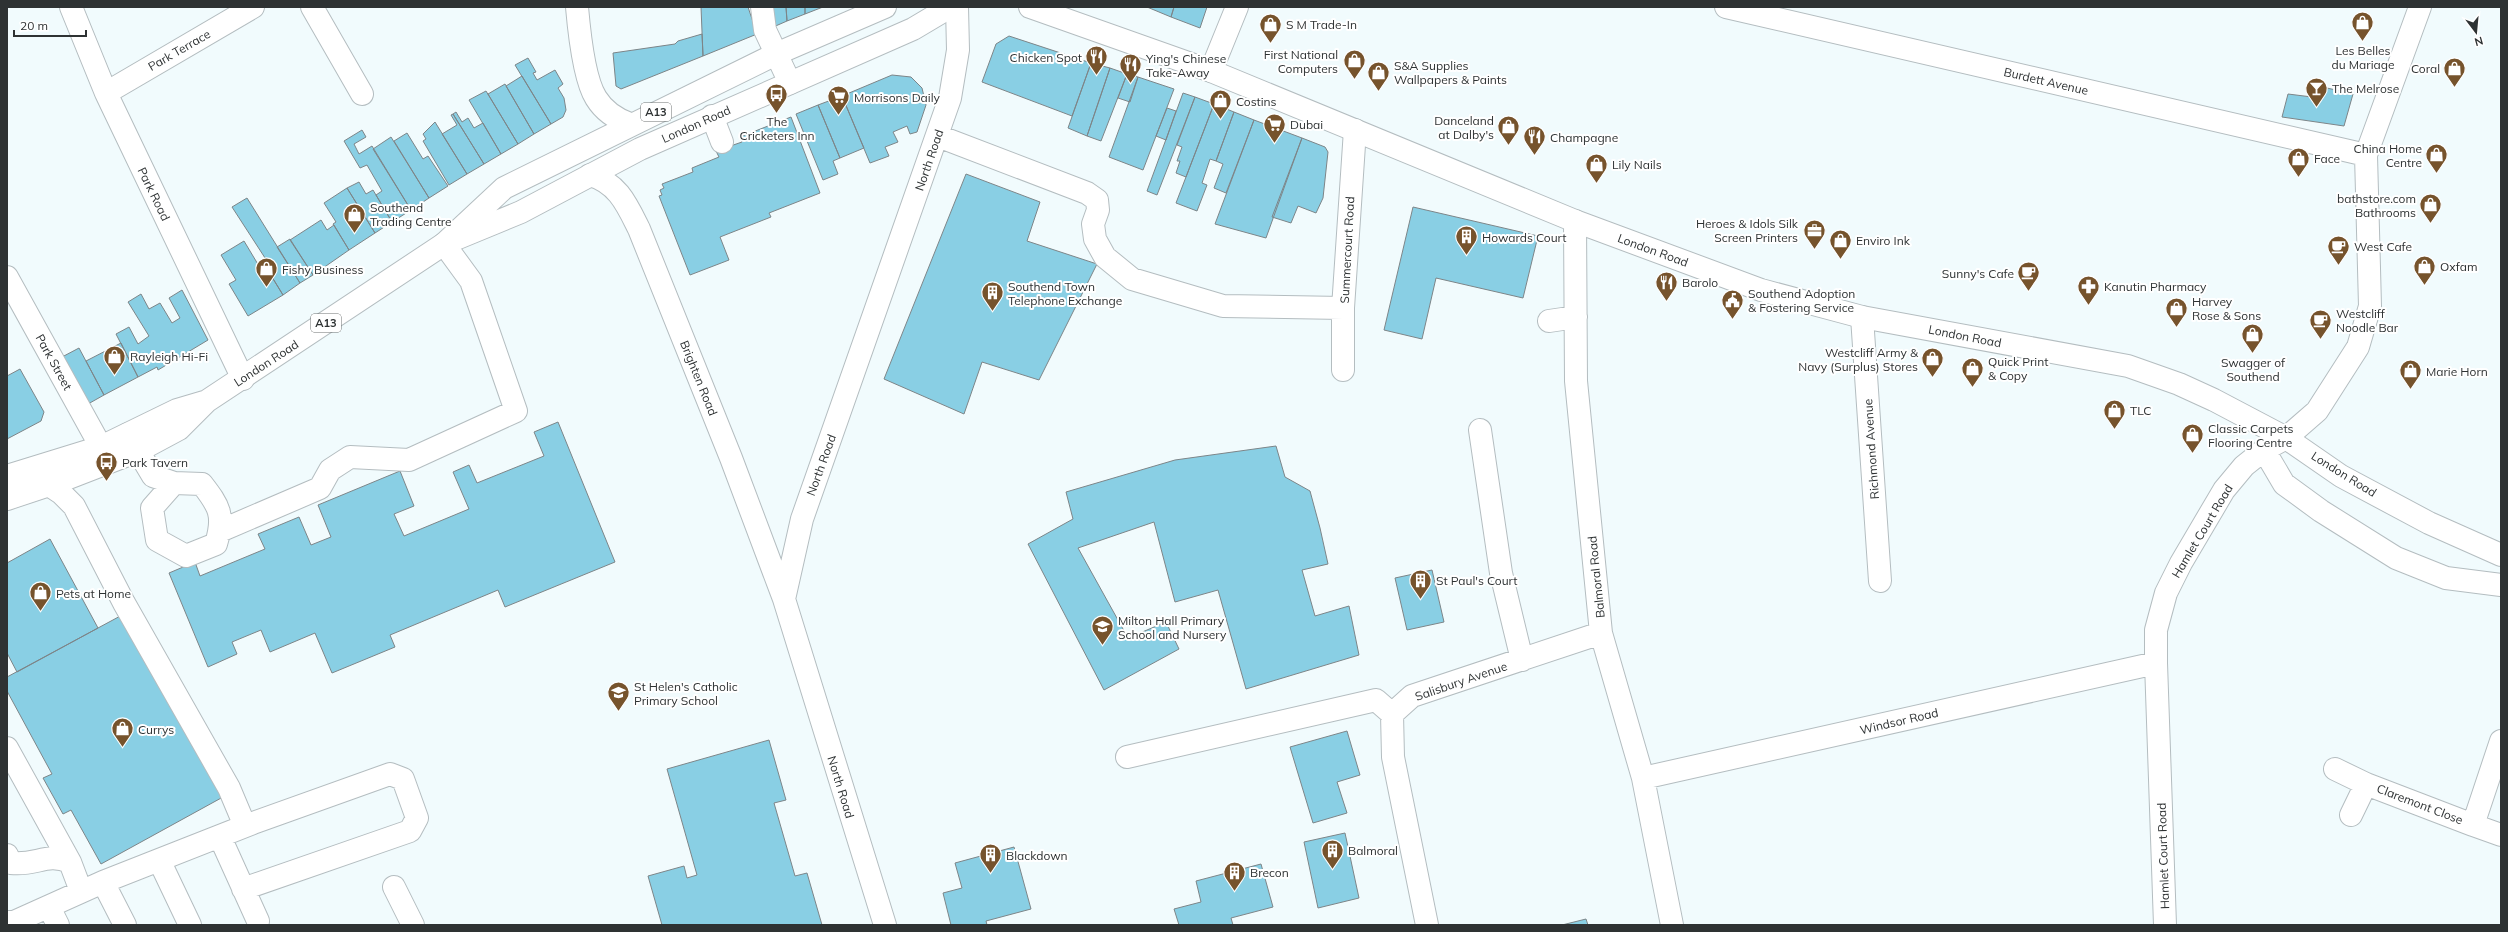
<svg xmlns="http://www.w3.org/2000/svg" width="2508" height="932" font-family="Mulish,sans-serif">
<style>
.building{fill:#89cfe4;stroke:#7d8588}
.lines{fill:none;stroke-linecap:round;stroke-linejoin:round}
.minor-casing{stroke:#b4bdc0;stroke-width:24}
.major-casing{stroke:#b4bdc0;stroke-width:24}
.minor{stroke:#fff;stroke-width:22}
.major{stroke:#fff;stroke-width:22}
.labels{text-anchor:middle;dominant-baseline:central;stroke-width:4;stroke-linejoin:round;paint-order:stroke}
.shield{fill:#fff;stroke:#6d7070;stroke-width:1}
.shield-label{font-size:11px;font-weight:bold;fill:#2e3233}
.poi-label{font-size:12px;fill:#2e3233;stroke:#fff;text-anchor:start}
.street-label{font-size:12px;fill:#2e3233;stroke:#fff}
</style>
<rect width="100%" height="100%" fill="#f1fbfd"/>
<path class="building" d="M 701,7 L 748,7 L 757,34 L 703,56 Z
M 770,7 L 786,7 L 787,21 L 771,28 Z
M 786,7 L 805,7 L 805,14 L 787,21 Z
M 805,7 L 823,7 L 805,14 Z
M 1147,7 L 1174,7 L 1171,17 Z
M 1174,7 L 1207,7 L 1200,28 L 1171,17 Z
M 702,34 L 703,56 L 621,89 L 616,86 L 613,53 L 675,44 L 678,41 Z
M 1009,36 L 1091,63 L 1072,116 L 982,82 L 996,44 Z
M 528,58 L 536,72 L 533,73 L 537,80 L 555,70 L 563,84 L 558,88 L 564,98 L 566,110 L 563,117 L 551,124 L 515,65 Z
M 1091,63 L 1110,68 L 1087,136 L 1068,128 Z
M 1110,68 L 1127,74 L 1101,141 L 1087,136 Z
M 1127,74 L 1138,77 L 1130,102 L 1118,98 Z
M 892,75 L 911,77 L 922,88 L 926,105 L 917,132 L 910,134 L 907,126 L 893,132 L 898,142 L 885,147 L 889,156 L 870,163 L 842,96 Z
M 522,76 L 551,124 L 534,134 L 506,86 Z
M 1138,77 L 1174,89 L 1143,170 L 1109,157 Z
M 505,84 L 534,134 L 518,144 L 488,94 Z
M 2327,88 L 2353,94 L 2344,126 L 2282,117 L 2288,94 L 2320,98 Z
M 486,91 L 518,144 L 501,154 L 469,100 Z
M 1183,93 L 1195,97 L 1157,195 L 1147,191 Z
M 842,96 L 864,148 L 840,158 L 818,105 Z
M 1195,97 L 1214,104 L 1186,177 L 1176,173 L 1180,161 L 1177,161 L 1182,147 L 1177,145 Z
M 1214,104 L 1234,112 L 1216,161 L 1210,159 L 1202,183 L 1207,185 L 1197,211 L 1176,203 Z
M 818,105 L 840,158 L 833,161 L 838,174 L 823,180 L 796,114 Z
M 1167,108 L 1176,111 L 1166,140 L 1156,136 Z
M 456,112 L 462,122 L 468,118 L 474,128 L 483,123 L 501,154 L 484,164 L 453,114 Z
M 1234,112 L 1254,120 L 1226,193 L 1214,188 L 1223,164 L 1216,161 Z
M 453,114 L 484,164 L 467,174 L 442,134 L 457,125 L 451,115 Z
M 791,117 L 820,193 L 769,213 L 771,217 L 720,237 L 729,260 L 690,275 L 659,196 L 662,195 L 660,190 L 664,188 L 662,184 L 693,172 L 692,168 L 719,157 L 716,151 L 742,142 L 740,137 Z
M 1254,120 L 1302,138 L 1266,238 L 1215,224 Z
M 435,122 L 467,174 L 449,185 L 423,141 L 426,139 L 423,134 Z
M 362,130 L 366,137 L 354,144 L 359,154 L 372,146 L 411,210 L 392,222 L 376,195 L 382,191 L 367,165 L 360,168 L 344,141 Z
M 407,133 L 423,159 L 428,156 L 448,186 L 429,198 L 394,141 Z
M 391,137 L 429,198 L 411,210 L 373,149 Z
M 1302,138 L 1325,147 L 1328,152 L 1323,198 L 1316,213 L 1298,206 L 1291,223 L 1272,217 Z
M 966,174 L 1040,202 L 1027,241 L 1097,264 L 1039,380 L 982,362 L 964,414 L 884,379 Z
M 359,182 L 366,194 L 373,190 L 392,222 L 375,233 L 347,188 Z
M 347,188 L 375,233 L 349,250 L 333,224 L 336,222 L 324,203 Z
M 247,198 L 300,283 L 283,295 L 264,264 L 267,261 L 232,207 Z
M 1413,207 L 1538,236 L 1523,298 L 1436,278 L 1422,339 L 1384,330 Z
M 321,220 L 327,230 L 334,225 L 349,250 L 313,275 L 290,240 Z
M 290,239 L 313,275 L 300,283 L 277,247 Z
M 244,241 L 259,266 L 264,264 L 283,295 L 248,316 L 229,284 L 236,280 L 221,255 Z
M 182,290 L 208,340 L 158,370 L 157,367 L 138,377 L 116,334 L 129,327 L 138,344 L 149,336 L 128,302 L 141,294 L 149,309 L 160,303 L 172,323 L 180,318 L 169,298 Z
M 121,343 L 138,377 L 104,395 L 86,361 Z
M 79,348 L 104,395 L 88,404 L 62,357 Z
M 20,369 L 44,412 L 41,421 L 7,439 L 7,376 Z
M 558,422 L 615,562 L 505,607 L 498,590 L 390,635 L 395,647 L 332,673 L 315,633 L 270,652 L 261,630 L 232,642 L 237,654 L 208,667 L 169,573 L 195,562 L 200,576 L 265,549 L 258,534 L 299,517 L 311,545 L 331,537 L 318,505 L 400,471 L 414,506 L 394,514 L 404,536 L 469,509 L 453,472 L 469,465 L 477,483 L 544,456 L 534,432 Z
M 1276,446 L 1285,477 L 1310,491 L 1320,528 L 1328,564 L 1302,570 L 1315,616 L 1349,606 L 1359,655 L 1246,689 L 1218,590 L 1175,602 L 1154,522 L 1078,548 L 1128,638 L 1166,622 L 1179,649 L 1104,690 L 1028,544 L 1073,519 L 1066,492 L 1175,460 Z
M 50,539 L 98,628 L 17,672 L 7,653 L 7,563 Z
M 1432,570 L 1444,622 L 1407,630 L 1395,578 Z
M 124,614 L 223,797 L 101,864 L 71,810 L 63,814 L 43,778 L 52,774 L 7,691 L 7,677 Z
M 1347,731 L 1360,775 L 1337,782 L 1347,813 L 1313,823 L 1290,747 Z
M 769,740 L 786,800 L 774,803 L 795,876 L 807,873 L 822,925 L 662,925 L 648,876 L 684,866 L 687,878 L 697,875 L 667,769 Z
M 1345,833 L 1359,898 L 1318,908 L 1304,842 Z
M 1014,847 L 1031,909 L 986,921 L 987,925 L 951,925 L 943,893 L 962,888 L 955,863 Z
M 1261,864 L 1273,907 L 1231,918 L 1233,925 L 1179,925 L 1174,909 L 1201,902 L 1196,881 Z
M 1586,919 L 1588,925 L 1562,925 Z"/>
<g class="lines">
<defs>
<path id="minor" d="M 71,7 L 106,93 L 243,379
M 312,7 L 362,94
M 577,7 C 579,30 584,79 596,98 C 604,111 616,119 630,124
M 762,7 L 765,30 L 790,83
M 1726,7 L 2366,155
M 1211,71 L 1237,7
M 106,93 L 253,7
M 712,116 L 722,142
M 938,136 L 1087,193 L 1097,200 L 1098,210 L 1093,224 L 1095,239 L 1105,257 L 1132,279 L 1223,306 L 1343,308
M 590,175 C 618,183 627,205 639,229 L 731,458 L 784,599
M 1575,221 L 1576,381 L 1601,633 L 1643,778 L 1672,925
M 7,277 L 101,447
M 1862,317 L 1880,581
M 1549,321 L 1576,317
M 1343,370 L 1343,308 L 1355,130
M 1480,430 L 1501,573 L 1522,660
M 128,434 L 153,476 L 174,483
M 2264,450 L 2284,484 L 2321,511 L 2396,558 L 2446,578 L 2501,585
M 174,483 L 202,484 C 219,506 225,515 216,544 L 186,556 L 157,540 L 152,508 Z
M 49,485 L 61,493 L 74,506 L 124,603 L 229,788 L 245,826
M 220,531 L 320,488 L 330,470 L 350,457 L 409,460 L 516,411 L 471,281 L 444,244
M 2501,741 L 2473,825 L 2501,835
M 7,748 L 70,862 L 81,891
M 1127,757 L 1376,700 L 1392,714
M 2335,769 L 2366,784 L 2473,825
M 1643,778 L 2156,663
M 2351,815 L 2366,784
M 220,837 L 258,921
M 7,855 L 11,863 C 37,866 46,852 70,862
M 159,860 L 190,925
M 103,882 L 125,925
M 394,887 L 413,925
M 49,907 L 58,925
M 7,922 L 14,922 L 103,882 L 253,823 L 390,774 L 403,779 L 417,818 L 410,831 L 243,889
M 885,925 L 784,599 L 802,519 L 950,98 L 958,50 L 957,7
M 1427,925 L 1393,757 L 1392,714 L 1412,696 L 1601,633
M 2165,925 L 2156,663 L 2156,630 L 2166,593 L 2181,563 L 2224,490 L 2244,466 L 2264,450 L 2286,438 L 2317,411 L 2358,347 L 2370,306 L 2366,155 L 2420,7"/>
<path id="major" d="M 1030,7 L 1211,71 L 1575,221 L 1761,290 L 1862,317 L 2128,366 L 2179,384 L 2214,400 L 2286,438 L 2341,476 L 2429,523 L 2501,555
M 458,238 L 521,212 L 640,149 L 913,29 L 950,7
M 7,476 L 101,447 L 177,410 L 204,402
M 7,499 L 58,482 L 138,451 L 179,429 L 207,401 L 444,244 L 504,188 L 776,54 L 885,7"/>
</defs>
<use href="#minor" class="minor-casing"/>
<use href="#major" class="major-casing"/>
<use href="#minor" class="minor"/>
<use href="#major" class="major"/>
</g>
<defs>
<symbol id="shop-pin" viewBox="-11 -11 22 30"><path d="M0 17L-7.5 6A9.5 9.5 0 1 1 7.5 6Z" fill="#76532c" stroke="#fff"/><path d="M-5-2.5h2.3a2.7 3.5 0 0 1 5.4 0H5L5.5 6h-11ZM-1.5-2.5h3a1.5 2.3 0 0 0-3 0Z" fill="#fff"/></symbol>
<symbol id="restaurant-pin" viewBox="-11 -11 22 30"><path d="M0 17L-7.5 6A9.5 9.5 0 1 1 7.5 6Z" fill="#76532c" stroke="#fff"/><path d="M-5-6h1v4h1v-4h1v4h1v-4h1v5L-1.5 .5V6h-2V.5L-5-1ZM5-6V6H3V1.5H1.5Q1.5-4 5-6Z" fill="#fff"/></symbol>
<symbol id="bar-pin" viewBox="-11 -11 22 30"><path d="M0 17L-7.5 6A9.5 9.5 0 1 1 7.5 6Z" fill="#76532c" stroke="#fff"/><path d="M-6-5H6L.8 .8V4.5H3.5V6h-7V4.5H-.8V.8Z" fill="#fff"/></symbol>
<symbol id="bus-pin" viewBox="-11 -11 22 30"><path d="M0 17L-7.5 6A9.5 9.5 0 1 1 7.5 6Z" fill="#76532c" stroke="#fff"/><path d="M-5-6H5V4H4V6H2V4H-2V6H-4V4H-5ZM-3.5-4V0h7V-4ZM-3.5 1.2v1.5H-2V1.2ZM2 1.2v1.5H3.5V1.2Z" fill="#fff"/></symbol>
<symbol id="supermarket-pin" viewBox="-11 -11 22 30"><path d="M0 17L-7.5 6A9.5 9.5 0 1 1 7.5 6Z" fill="#76532c" stroke="#fff"/><path d="M-6-5.5h2.5l.6 2H6L4.5 2H-2.5L-4.4-4H-6ZM-1.5 3.2a1.3 1.3 0 1 0 .1 0ZM3 3.2a1.3 1.3 0 1 0 .1 0Z" fill="#fff"/></symbol>
<symbol id="office-pin" viewBox="-11 -11 22 30"><path d="M0 17L-7.5 6A9.5 9.5 0 1 1 7.5 6Z" fill="#76532c" stroke="#fff"/><path d="M-6-3h4V-5.5h4V-3h4V5H-6ZM-1-4.5V-3h2v-1.5ZM-6 0V1H6V0Z" fill="#fff"/></symbol>
<symbol id="building-pin" viewBox="-11 -11 22 30"><path d="M0 17L-7.5 6A9.5 9.5 0 1 1 7.5 6Z" fill="#76532c" stroke="#fff"/><path d="M-4-6H4V6H1V3H-1V6H-4ZM-2.5-4.3h1.7v1.8h-1.7ZM.8-4.3h1.7v1.8H.8ZM-2.5-1h1.7V.8h-1.7ZM.8-1h1.7V.8H.8Z" fill="#fff"/></symbol>
<symbol id="cafe-pin" viewBox="-11 -11 22 30"><path d="M0 17L-7.5 6A9.5 9.5 0 1 1 7.5 6Z" fill="#76532c" stroke="#fff"/><path d="M-5.5-4.5H6V0H3Q3 3.5 0 3.5H-2.5Q-5.5 3.5-5.5 0ZM3-3.2v2h1.7v-2ZM-6 4.5H4V6H-6Z" fill="#fff"/></symbol>
<symbol id="pharmacy-pin" viewBox="-11 -11 22 30"><path d="M0 17L-7.5 6A9.5 9.5 0 1 1 7.5 6Z" fill="#76532c" stroke="#fff"/><path d="M-2-6h4v4h4v4h-4v4h-4v-4h-4v-4h4Z" fill="#fff"/></symbol>
<symbol id="civic-pin" viewBox="-11 -11 22 30"><path d="M0 17L-7.5 6A9.5 9.5 0 1 1 7.5 6Z" fill="#76532c" stroke="#fff"/><path d="M-.6-6.5H3V-4.5H.6V-3L4-1V1h2V6H-6V1h2V-1L-.6-3ZM-1.2 2.5V6h2.4V2.5Z" fill="#fff"/></symbol>
<symbol id="school-pin" viewBox="-11 -11 22 30"><path d="M0 17L-7.5 6A9.5 9.5 0 1 1 7.5 6Z" fill="#76532c" stroke="#fff"/><path d="M0-5L7-2L0 1L-7-2ZM-4 1L0 2.5L4 1V4Q0 6-4 4Z" fill="#fff"/></symbol>
</defs>
<g fill-rule="evenodd">
<use href="#shop-pin" x="2350" y="10" width="25" height="34"/>
<use href="#shop-pin" x="1258" y="12" width="25" height="34"/>
<use href="#restaurant-pin" x="1084" y="44" width="25" height="34"/>
<use href="#shop-pin" x="1342" y="48" width="25" height="34"/>
<use href="#restaurant-pin" x="1118" y="52" width="25" height="34"/>
<use href="#shop-pin" x="2442" y="56" width="25" height="34"/>
<use href="#shop-pin" x="1366" y="60" width="25" height="34"/>
<use href="#bar-pin" x="2304" y="76" width="25" height="34"/>
<use href="#bus-pin" x="764" y="82" width="25" height="34"/>
<use href="#supermarket-pin" x="826" y="84" width="25" height="34"/>
<use href="#shop-pin" x="1208" y="88" width="25" height="34"/>
<use href="#supermarket-pin" x="1262" y="112" width="25" height="34"/>
<use href="#shop-pin" x="1496" y="114" width="25" height="34"/>
<use href="#restaurant-pin" x="1522" y="124" width="25" height="34"/>
<use href="#shop-pin" x="2424" y="142" width="25" height="34"/>
<use href="#shop-pin" x="2286" y="146" width="25" height="34"/>
<use href="#shop-pin" x="1584" y="152" width="25" height="34"/>
<use href="#shop-pin" x="2418" y="192" width="25" height="34"/>
<use href="#shop-pin" x="342" y="202" width="25" height="34"/>
<use href="#office-pin" x="1802" y="218" width="25" height="34"/>
<use href="#building-pin" x="1454" y="224" width="25" height="34"/>
<use href="#shop-pin" x="1828" y="228" width="25" height="34"/>
<use href="#cafe-pin" x="2326" y="234" width="25" height="34"/>
<use href="#shop-pin" x="2412" y="254" width="25" height="34"/>
<use href="#shop-pin" x="254" y="256" width="25" height="34"/>
<use href="#cafe-pin" x="2016" y="260" width="25" height="34"/>
<use href="#restaurant-pin" x="1654" y="270" width="25" height="34"/>
<use href="#pharmacy-pin" x="2076" y="274" width="25" height="34"/>
<use href="#building-pin" x="980" y="280" width="25" height="34"/>
<use href="#civic-pin" x="1720" y="288" width="25" height="34"/>
<use href="#shop-pin" x="2164" y="296" width="25" height="34"/>
<use href="#cafe-pin" x="2308" y="308" width="25" height="34"/>
<use href="#shop-pin" x="2240" y="322" width="25" height="34"/>
<use href="#shop-pin" x="102" y="344" width="25" height="34"/>
<use href="#shop-pin" x="1920" y="346" width="25" height="34"/>
<use href="#shop-pin" x="1960" y="356" width="25" height="34"/>
<use href="#shop-pin" x="2398" y="358" width="25" height="34"/>
<use href="#shop-pin" x="2102" y="398" width="25" height="34"/>
<use href="#shop-pin" x="2180" y="422" width="25" height="34"/>
<use href="#bus-pin" x="94" y="450" width="25" height="34"/>
<use href="#building-pin" x="1408" y="568" width="25" height="34"/>
<use href="#shop-pin" x="28" y="580" width="25" height="34"/>
<use href="#school-pin" x="1090" y="614" width="25" height="34"/>
<use href="#school-pin" x="606" y="680" width="25" height="34"/>
<use href="#shop-pin" x="110" y="716" width="25" height="34"/>
<use href="#building-pin" x="1320" y="838" width="25" height="34"/>
<use href="#building-pin" x="978" y="842" width="25" height="34"/>
<use href="#building-pin" x="1222" y="860" width="25" height="34"/>
</g>
<g class="labels">
<g class="shield">
<rect x="641" y="103" width="30" height="18" rx="3"/>
<rect x="311" y="314" width="30" height="18" rx="3"/>
</g>
<g class="shield-label">
<text x="656" y="112">A13</text>
<text x="326" y="323">A13</text>
</g>
<g class="poi-label">
<text x="1286" y="24">S M Trade-In</text>
<text x="2363" y="50" text-anchor="middle">Les Belles<tspan x="2363" dy="14">du Mariage</tspan></text>
<text x="1338" y="54" text-anchor="end">First National<tspan x="1338" dy="14">Computers</tspan></text>
<text x="1082" y="57" text-anchor="end">Chicken Spot</text>
<text x="1146" y="58">Ying's Chinese<tspan x="1146" dy="14">Take-Away</tspan></text>
<text x="1394" y="65">S&amp;A Supplies<tspan x="1394" dy="14">Wallpapers &amp; Paints</tspan></text>
<text x="2440" y="68" text-anchor="end">Coral</text>
<text x="2332" y="88">The Melrose</text>
<text x="854" y="97">Morrisons Daily</text>
<text x="1236" y="101">Costins</text>
<text x="1494" y="120" text-anchor="end">Danceland<tspan x="1494" dy="14">at Dalby's</tspan></text>
<text x="777" y="121" text-anchor="middle">The<tspan x="777" dy="14">Cricketers Inn</tspan></text>
<text x="1290" y="124">Dubai</text>
<text x="1550" y="137">Champagne</text>
<text x="2422" y="148" text-anchor="end">China Home<tspan x="2422" dy="14">Centre</tspan></text>
<text x="2314" y="158">Face</text>
<text x="1612" y="164">Lily Nails</text>
<text x="2416" y="198" text-anchor="end">bathstore.com<tspan x="2416" dy="14">Bathrooms</tspan></text>
<text x="370" y="207">Southend<tspan x="370" dy="14">Trading Centre</tspan></text>
<text x="1798" y="223" text-anchor="end">Heroes &amp; Idols Silk<tspan x="1798" dy="14">Screen Printers</tspan></text>
<text x="1482" y="237">Howards Court</text>
<text x="1856" y="240">Enviro Ink</text>
<text x="2354" y="246">West Cafe</text>
<text x="2440" y="266">Oxfam</text>
<text x="282" y="269">Fishy Business</text>
<text x="2014" y="273" text-anchor="end">Sunny's Cafe</text>
<text x="1682" y="282">Barolo</text>
<text x="1008" y="286">Southend Town<tspan x="1008" dy="14">Telephone Exchange</tspan></text>
<text x="2104" y="286">Kanutin Pharmacy</text>
<text x="1748" y="293">Southend Adoption<tspan x="1748" dy="14">&amp; Fostering Service</tspan></text>
<text x="2192" y="301">Harvey<tspan x="2192" dy="14">Rose &amp; Sons</tspan></text>
<text x="2336" y="313">Westcliff<tspan x="2336" dy="14">Noodle Bar</tspan></text>
<text x="1918" y="352" text-anchor="end">Westcliff Army &amp;<tspan x="1918" dy="14">Navy (Surplus) Stores</tspan></text>
<text x="130" y="356">Rayleigh Hi-Fi</text>
<text x="1988" y="361">Quick Print<tspan x="1988" dy="14">&amp; Copy</tspan></text>
<text x="2253" y="362" text-anchor="middle">Swagger of<tspan x="2253" dy="14">Southend</tspan></text>
<text x="2426" y="371">Marie Horn</text>
<text x="2130" y="410">TLC</text>
<text x="2208" y="428">Classic Carpets<tspan x="2208" dy="14">Flooring Centre</tspan></text>
<text x="122" y="462">Park Tavern</text>
<text x="1436" y="580">St Paul's Court</text>
<text x="56" y="593">Pets at Home</text>
<text x="1118" y="620">Milton Hall Primary<tspan x="1118" dy="14">School and Nursery</tspan></text>
<text x="634" y="686">St Helen's Catholic<tspan x="634" dy="14">Primary School</tspan></text>
<text x="138" y="729">Currys</text>
<text x="1348" y="850">Balmoral</text>
<text x="1006" y="855">Blackdown</text>
<text x="1250" y="872">Brecon</text>
</g>
<g class="street-label">
<text transform="translate(179 50) rotate(-30)">Park Terrace</text>
<text transform="translate(2046 81) rotate(13)">Burdett Avenue</text>
<text transform="translate(696 124) rotate(-24)">London Road</text>
<text transform="translate(929 160) rotate(-71)">North Road</text>
<text transform="translate(154 194) rotate(64)">Park Road</text>
<text transform="translate(1347 250) rotate(-87)">Summercourt Road</text>
<text transform="translate(1653 250) rotate(20)">London Road</text>
<text transform="translate(1965 336) rotate(11)">London Road</text>
<text transform="translate(54 362) rotate(61)">Park Street</text>
<text transform="translate(266 363) rotate(-33)">London Road</text>
<text transform="translate(699 378) rotate(68)">Brighten Road</text>
<text transform="translate(1871 449) rotate(-94)">Richmond Avenue</text>
<text transform="translate(821 465) rotate(-70)">North Road</text>
<text transform="translate(2344 474) rotate(32)">London Road</text>
<text transform="translate(2202 531) rotate(-59)">Hamlet Court Road</text>
<text transform="translate(1596 577) rotate(-96)">Balmoral Road</text>
<text transform="translate(1461 681) rotate(-19)">Salisbury Avenue</text>
<text transform="translate(1899 721) rotate(-13)">Windsor Road</text>
<text transform="translate(841 787) rotate(73)">North Road</text>
<text transform="translate(2420 804) rotate(21)">Claremont Close</text>
<text transform="translate(2163 856) rotate(-92)">Hamlet Court Road</text>
</g>
</g>
<rect width="2508" height="932" fill="none" stroke="#2e3233" stroke-width="16"/>
<g transform="translate(2476 32) rotate(164)" stroke="#ffffff" stroke-width="3" paint-order="stroke">
<path d="M0-3L7 15L0 10L-7 15Z" fill="#2e3233"/>
<text y="-6" font-size="11" font-weight="bold" text-anchor="middle" fill="#2e3233">N</text>
</g>
<path d="M14 30v6h72v-6" fill="none" stroke="#2e3233" stroke-width="2"/>
<text x="20" y="30" font-size="12" fill="#2e3233" stroke="#ffffff" stroke-width="3" paint-order="stroke">20 m</text>
</svg>
